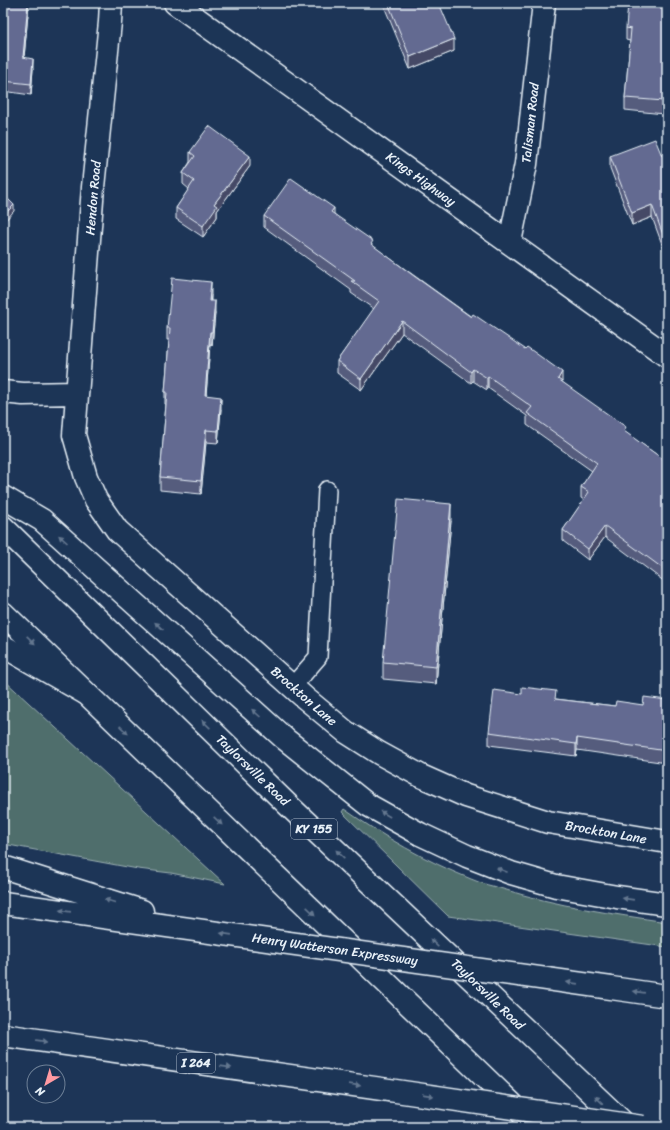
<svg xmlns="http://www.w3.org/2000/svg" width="670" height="1130" font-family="Sriracha,sans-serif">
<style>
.green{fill:#4f6e6c;stroke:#9cb0b2}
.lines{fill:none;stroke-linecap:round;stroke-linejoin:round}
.lane-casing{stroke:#e8f1f8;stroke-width:20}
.street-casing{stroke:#e8f1f8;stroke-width:25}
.primary-casing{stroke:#e8f1f8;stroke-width:25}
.highway-casing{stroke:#e8f1f8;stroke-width:25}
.lane{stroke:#1d3557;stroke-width:17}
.street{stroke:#1d3557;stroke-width:22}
.primary{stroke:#1d3557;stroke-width:22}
.highway{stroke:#1d3557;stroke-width:22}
.highway-bridge-casing{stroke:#e8f1f8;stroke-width:25;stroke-linecap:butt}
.highway-bridge{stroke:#1d3557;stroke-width:22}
.wall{fill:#555b7d;stroke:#e8f1f8}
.shaded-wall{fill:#454a66;stroke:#e8f1f8}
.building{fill:#636a91;stroke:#e8f1f8}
.oneway{fill:#64778f}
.labels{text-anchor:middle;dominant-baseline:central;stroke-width:3;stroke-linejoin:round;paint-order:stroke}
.shield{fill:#1d3557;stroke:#abb9c8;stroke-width:1}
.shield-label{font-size:12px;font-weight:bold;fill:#e8f1f8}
.street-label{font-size:13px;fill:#e8f1f8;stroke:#1d3557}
</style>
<rect width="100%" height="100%" fill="#1d3557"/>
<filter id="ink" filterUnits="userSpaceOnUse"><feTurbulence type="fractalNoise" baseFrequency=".025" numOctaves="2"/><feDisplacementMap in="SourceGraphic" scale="8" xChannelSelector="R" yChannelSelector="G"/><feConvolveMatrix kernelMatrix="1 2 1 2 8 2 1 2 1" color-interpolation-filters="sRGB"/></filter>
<g filter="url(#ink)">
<path class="green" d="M 3,679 L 225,884 L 171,873 L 138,869 L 3,844 Z
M 344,809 C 384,837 426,861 471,879 C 482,884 493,886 503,889 C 557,906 612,914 667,922 L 667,947 L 448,916 L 342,812 Z"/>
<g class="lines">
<defs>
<path id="lane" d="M 292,687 L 318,657 L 327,490"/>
<path id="street" d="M 111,3 L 110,22 L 93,187 L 74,435 L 86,477 L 96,500 L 117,530 L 305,698 L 346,732 L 379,753 L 421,776 L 466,796 L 548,822 L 667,842
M 175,3 L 667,356
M 510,242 L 526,164 L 544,3
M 3,392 L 23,394 L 77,393"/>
<path id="primary" d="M 3,527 L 288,805 L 628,1127
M 3,613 L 536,1127"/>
<path id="highway" d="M 3,497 L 42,520 L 285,739 L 368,805 L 420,834 L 467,856 L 511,873 L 556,886 L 617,897 L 667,904
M 3,646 L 85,693
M 3,867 L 142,911
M 3,903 L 253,938
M 611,988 L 667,996
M 3,1035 L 389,1090"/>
</defs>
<use href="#lane" class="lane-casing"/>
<use href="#street" class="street-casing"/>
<use href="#primary" class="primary-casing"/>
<use href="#highway" class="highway-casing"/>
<use href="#lane" class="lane"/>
<use href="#street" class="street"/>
<use href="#primary" class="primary"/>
<use href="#highway" class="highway"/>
<defs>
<path id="highway-bridge" d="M 253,938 L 611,988
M 389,1090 L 643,1127"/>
</defs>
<use href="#highway-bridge" class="highway-bridge-casing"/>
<use href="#highway-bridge" class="highway-bridge"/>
</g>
<path class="wall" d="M 3,3 L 29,3 L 24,58 L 33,69 L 31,95 L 3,91 Z
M 384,3 L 439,3 L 454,51 L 410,69 L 384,6 Z
M 667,3 L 664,114 L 625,110 L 625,98 L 630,41 L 626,40 L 626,28 Z
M 190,152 L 250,166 L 217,211 L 217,217 L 203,237 L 176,219 L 176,208 L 189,189 L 183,184 L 183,173 L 190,162 Z
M 667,155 L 666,255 L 652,217 L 632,225 L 610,168 L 610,156 L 662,156 Z
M 334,214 L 373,246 L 562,382 L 626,433 L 667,462 L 667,580 L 665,582 L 605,537 L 588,560 L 563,541 L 563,530 L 584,500 L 581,498 L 581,487 L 592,471 L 527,425 L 527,416 L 488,388 L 487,390 L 473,381 L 471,383 L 402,333 L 361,390 L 337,373 L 337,361 L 374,309 L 351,293 L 351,290 L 264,227 L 264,216 Z
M 211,295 L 211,301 L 215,313 L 212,345 L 210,344 L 206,396 L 221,409 L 218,443 L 206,442 L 201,494 L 160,490 L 160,477 L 166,404 L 165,404 L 165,392 L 169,340 L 167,340 L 167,328 Z
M 451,521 L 436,684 L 383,679 L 383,662 Z
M 556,699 L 615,706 L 643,705 L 667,700 L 667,763 L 577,750 L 576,756 L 489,745 L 489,732 Z"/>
<path class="shaded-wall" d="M 28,3 L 29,3 L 23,68 L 23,57 Z
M 454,39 L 454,51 L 410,69 L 410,57 Z
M 33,59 L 33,69 L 31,95 L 31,84 Z
M 667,73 L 667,85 L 664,114 L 664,101 Z
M 250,156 L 250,166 L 217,211 L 217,217 L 203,237 L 203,226 L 214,204 Z
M 14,205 L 14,211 L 3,223 L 3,216 Z
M 652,205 L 652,217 L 632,225 L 632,213 Z
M 334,208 L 334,220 L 331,212 Z
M 667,242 L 667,255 L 666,255 L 666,243 Z
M 211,282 L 211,295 L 209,313 L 209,301 Z
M 215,301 L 215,313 L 212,345 L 212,332 Z
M 402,321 L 402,333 L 361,390 L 361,379 Z
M 210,332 L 210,344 L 205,408 L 205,395 Z
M 473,369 L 473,381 L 471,383 L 471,372 Z
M 562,372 L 562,384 L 558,379 Z
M 488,376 L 488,388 L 487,390 L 487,378 Z
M 221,397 L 221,409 L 218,443 L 218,431 Z
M 206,430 L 206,442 L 201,494 L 201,481 Z
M 451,504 L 451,521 L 436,684 L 436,667 Z
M 605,526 L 605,537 L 588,560 L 588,549 Z
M 667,568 L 667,580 L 665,582 L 665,570 Z
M 577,738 L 577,750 L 576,756 L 576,744 Z"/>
<path class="building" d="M 3,3 L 28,3 L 23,57 L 33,59 L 31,84 L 3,81 Z
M 388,3 L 439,3 L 454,39 L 410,57 Z
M 628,3 L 667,3 L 667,73 L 664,101 L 625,98 L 631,29 L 626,28 Z
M 209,126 L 250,156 L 214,204 L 217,206 L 203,226 L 176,208 L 194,181 L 183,173 L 195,156 L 190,152 Z
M 655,139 L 662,156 L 667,155 L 667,242 L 666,243 L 652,205 L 632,213 L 610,156 Z
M 291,178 L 334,208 L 331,212 L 373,241 L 371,244 L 414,276 L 471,317 L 473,314 L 525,349 L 527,347 L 562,372 L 558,379 L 626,427 L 624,431 L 667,462 L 667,568 L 665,570 L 605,526 L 588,549 L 563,530 L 589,492 L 581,487 L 597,463 L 527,413 L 532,407 L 488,376 L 487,378 L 473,369 L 471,372 L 402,321 L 361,379 L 337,361 L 379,301 L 351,281 L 355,281 L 264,216 Z
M 3,194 L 14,205 L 3,216 Z
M 172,278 L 211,282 L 209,301 L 215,301 L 212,332 L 210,332 L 205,395 L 221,397 L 218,431 L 206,430 L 201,481 L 160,477 L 167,392 L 165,392 L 170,328 L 167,328 Z
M 398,499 L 451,504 L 436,667 L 383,662 Z
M 522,687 L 556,691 L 555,699 L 615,706 L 616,701 L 643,705 L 644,697 L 667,700 L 667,751 L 577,738 L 576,744 L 489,732 L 494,690 L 522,694 Z"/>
<defs><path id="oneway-solid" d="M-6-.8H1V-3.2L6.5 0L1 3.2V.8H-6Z"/></defs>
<g class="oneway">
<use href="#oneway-solid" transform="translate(63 539) rotate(-138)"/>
<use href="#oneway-solid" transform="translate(159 626) rotate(-138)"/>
<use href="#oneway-solid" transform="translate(31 640) rotate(44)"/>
<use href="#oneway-solid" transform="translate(256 713) rotate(-138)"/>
<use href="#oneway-solid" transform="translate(206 724) rotate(-136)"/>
<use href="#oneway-solid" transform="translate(124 730) rotate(44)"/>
<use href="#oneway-solid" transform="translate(385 814) rotate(-150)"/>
<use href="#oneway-solid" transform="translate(218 821) rotate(44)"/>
<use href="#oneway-solid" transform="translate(340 854) rotate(-136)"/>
<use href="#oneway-solid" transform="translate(502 870) rotate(-159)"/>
<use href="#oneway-solid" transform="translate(628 899) rotate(-172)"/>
<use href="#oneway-solid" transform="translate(110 901) rotate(-162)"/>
<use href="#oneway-solid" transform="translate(65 911) rotate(-172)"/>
<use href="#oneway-solid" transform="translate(311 911) rotate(44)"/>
<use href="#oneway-solid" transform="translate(226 934) rotate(-172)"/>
<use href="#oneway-solid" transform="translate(434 943) rotate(-136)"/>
<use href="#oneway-solid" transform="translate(572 983) rotate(-172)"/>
<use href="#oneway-solid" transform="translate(639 992) rotate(-172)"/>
<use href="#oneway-solid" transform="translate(42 1041) rotate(8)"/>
<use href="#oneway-solid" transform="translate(226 1067) rotate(8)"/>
<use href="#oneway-solid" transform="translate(355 1085) rotate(8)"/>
<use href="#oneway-solid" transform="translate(428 1095) rotate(8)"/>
<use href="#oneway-solid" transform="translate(599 1100) rotate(-136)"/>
</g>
</g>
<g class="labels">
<g class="shield">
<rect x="291" y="819" width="46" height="20" rx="3"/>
<rect x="177" y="1053" width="38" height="20" rx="3"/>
</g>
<g class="shield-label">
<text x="314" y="829">KY 155</text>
<text x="196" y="1063">I 264</text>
</g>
<g class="street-label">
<text transform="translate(530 123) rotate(-84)">Talisman Road</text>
<text transform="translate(421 179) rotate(36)">Kings Highway</text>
<text transform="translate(93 198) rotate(-85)">Hendon Road</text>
<text transform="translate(304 696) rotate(41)">Brockton Lane</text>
<text transform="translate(253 770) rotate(44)">Taylorsville Road</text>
<text transform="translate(606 832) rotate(10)">Brockton Lane</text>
<text transform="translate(335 949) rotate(8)">Henry Watterson Expressway</text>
<text transform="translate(488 994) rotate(44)">Taylorsville Road</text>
</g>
</g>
<rect width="670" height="1130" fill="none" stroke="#1d3557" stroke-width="16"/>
<rect x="8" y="8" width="654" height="1114" fill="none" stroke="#e8f1f8" stroke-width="1.5" filter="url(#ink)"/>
<g transform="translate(46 1084) rotate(218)"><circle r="19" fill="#1d3557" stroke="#6e8097"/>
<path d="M0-3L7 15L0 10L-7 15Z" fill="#ff9aa2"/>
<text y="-6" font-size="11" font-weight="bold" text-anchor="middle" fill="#e8f1f8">N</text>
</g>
</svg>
